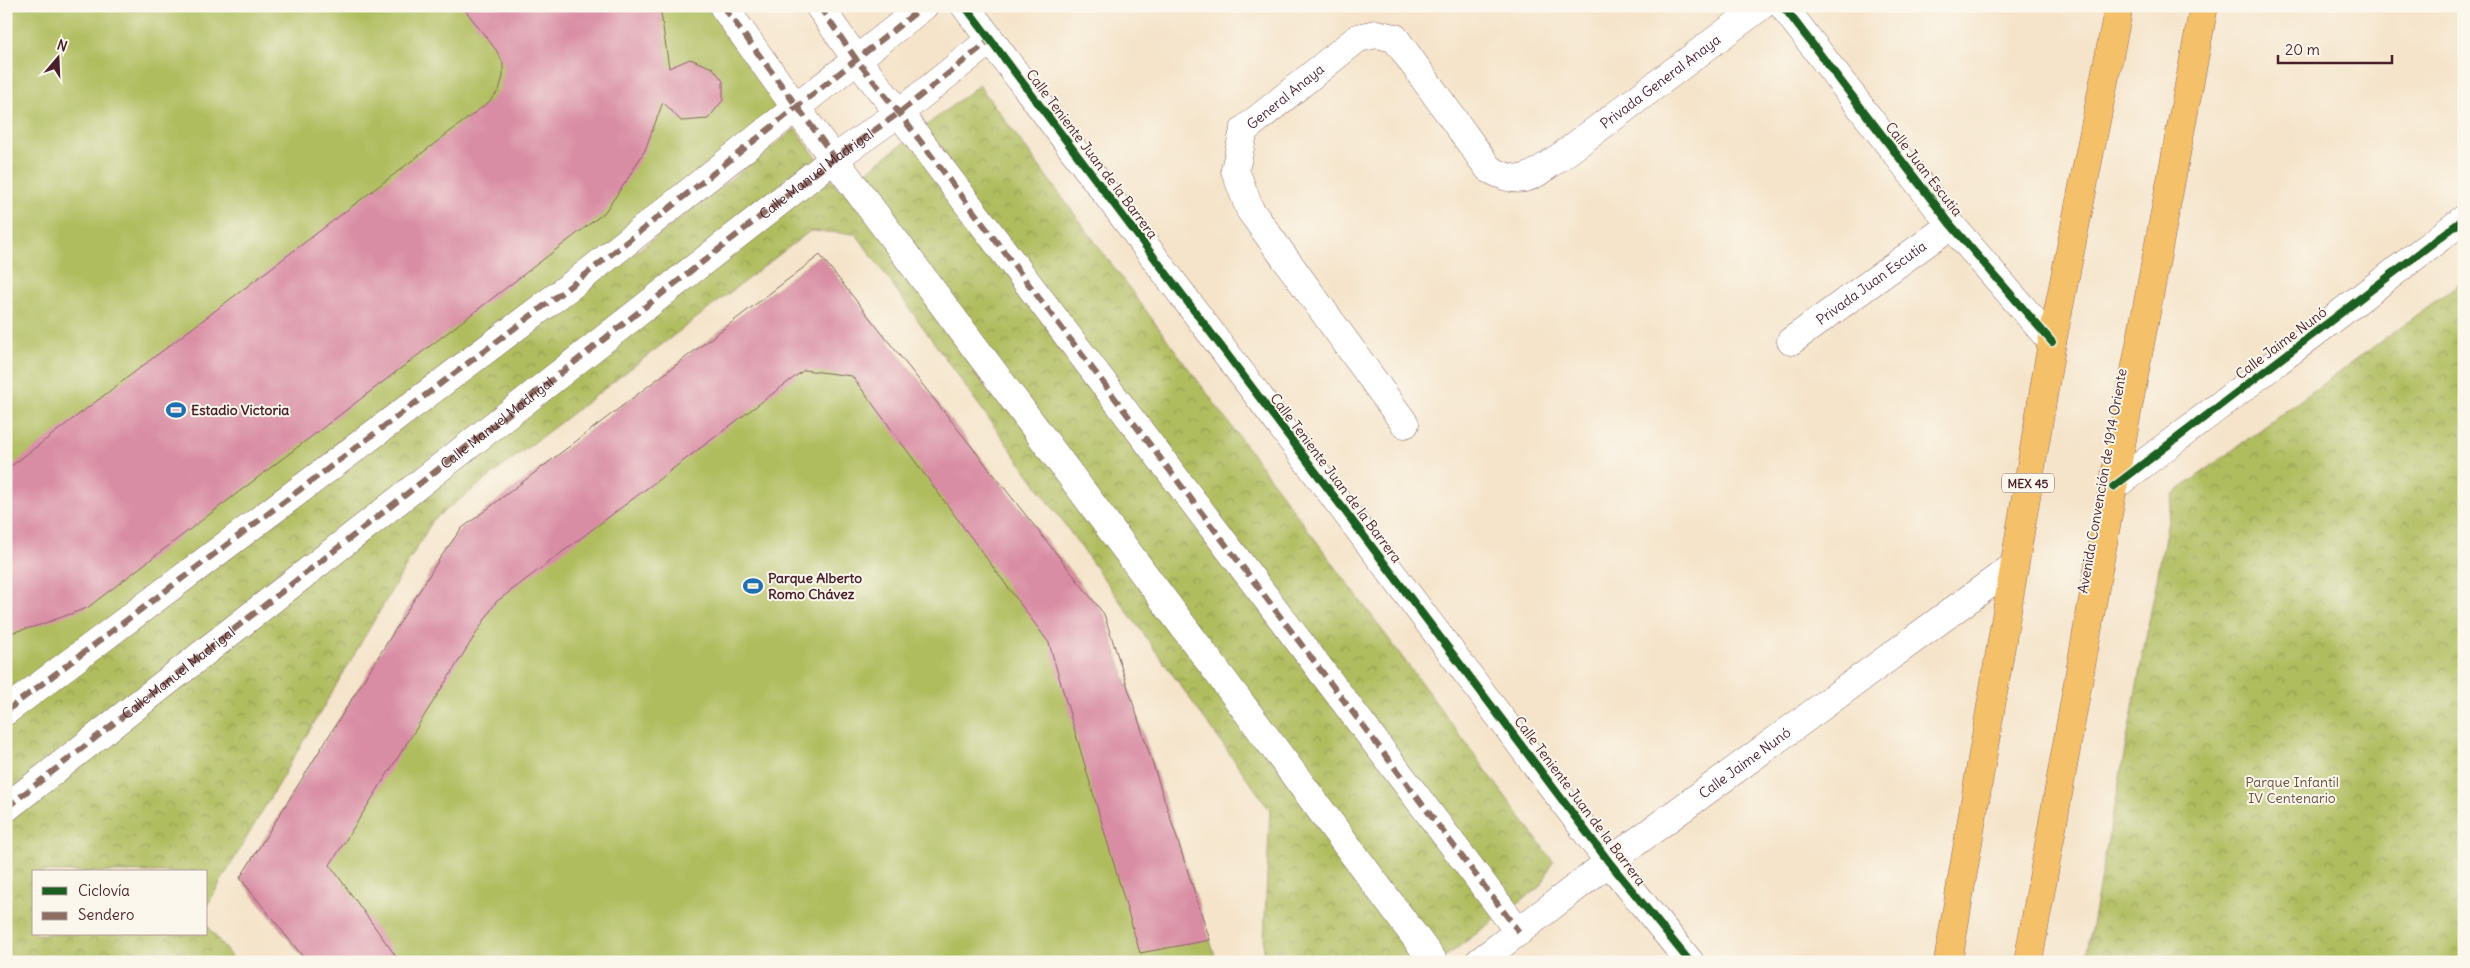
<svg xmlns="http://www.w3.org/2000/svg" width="2470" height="968" font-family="Delius,sans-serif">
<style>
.park{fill:url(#park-crowns);stroke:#7d6e45}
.pitch{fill:#b0bd5f;stroke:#7d6e45}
.building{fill:#d98da4}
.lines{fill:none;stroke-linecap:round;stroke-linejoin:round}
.minor-casing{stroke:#866463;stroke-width:29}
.major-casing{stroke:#866463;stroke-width:29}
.minor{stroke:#fff;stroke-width:28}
.major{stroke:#f4c16a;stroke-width:28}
.quiet{stroke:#8d6e63;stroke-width:6;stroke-dasharray:12 6;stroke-linecap:butt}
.cycleway-casing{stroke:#fbf7ec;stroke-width:11}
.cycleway{stroke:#1b5e20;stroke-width:8}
.labels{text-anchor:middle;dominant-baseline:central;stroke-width:4;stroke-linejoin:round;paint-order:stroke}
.shield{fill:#fbf7ec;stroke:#7f6065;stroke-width:1}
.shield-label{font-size:12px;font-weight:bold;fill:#4a1f2b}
.street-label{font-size:14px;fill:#4a1f2b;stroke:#fbf7ec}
.poi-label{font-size:14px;font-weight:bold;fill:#4a1f2b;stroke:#fbf7ec;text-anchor:start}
.park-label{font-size:14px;fill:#694e3b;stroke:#fbf7ec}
</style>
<defs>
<pattern id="park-crowns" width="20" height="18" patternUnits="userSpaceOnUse" patternTransform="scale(1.25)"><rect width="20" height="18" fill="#b0bd5f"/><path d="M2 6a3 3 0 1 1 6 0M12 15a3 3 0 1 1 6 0" fill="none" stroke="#91994f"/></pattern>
</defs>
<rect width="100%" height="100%" fill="#fbf7ec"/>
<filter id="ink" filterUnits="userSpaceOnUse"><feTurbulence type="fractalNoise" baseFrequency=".02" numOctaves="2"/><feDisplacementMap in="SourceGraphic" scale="10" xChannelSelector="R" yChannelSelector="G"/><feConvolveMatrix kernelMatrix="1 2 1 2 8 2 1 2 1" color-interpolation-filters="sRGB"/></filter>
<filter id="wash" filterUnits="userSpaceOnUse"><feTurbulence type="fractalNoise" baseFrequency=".0096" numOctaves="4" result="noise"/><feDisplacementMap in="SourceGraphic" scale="20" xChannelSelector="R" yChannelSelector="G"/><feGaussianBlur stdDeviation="1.12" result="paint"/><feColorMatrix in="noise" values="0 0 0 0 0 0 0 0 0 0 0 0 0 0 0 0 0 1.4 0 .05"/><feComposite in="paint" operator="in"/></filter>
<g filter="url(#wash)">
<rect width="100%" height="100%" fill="#f5e4ca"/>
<path class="park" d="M 979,85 L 1553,861 L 1541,886 L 1438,962 L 1263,962 L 1270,810 L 856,234 L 810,231 L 433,520 L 206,907 L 206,872 L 34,872 L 34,934 L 206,934 L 206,924 L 235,962 L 6,962 L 6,725 L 664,231 L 795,129 L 841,191 Z
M 2464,280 L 2464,962 L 2085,962 L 2173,494 Z"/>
<path class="pitch" d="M 6,6 L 713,6 L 796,108 L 6,708 Z
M 820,255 L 1104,614 L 1217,962 L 307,962 L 240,878 L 440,558 L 461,529 Z"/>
<g id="blocks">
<path class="building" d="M 462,6 L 660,6 L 669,68 L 690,59 L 713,68 L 723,81 L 723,100 L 708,119 L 681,121 L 663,102 L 645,150 L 627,180 L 604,213 L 87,608 L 37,626 L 6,634 L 6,470 L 489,102 L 499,90 L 503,76 L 503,63 L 496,50 Z
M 820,255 L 1104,614 L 1210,940 L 1140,953 L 1049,643 L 852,376 L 804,370 L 496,602 L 330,865 L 400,962 L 307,962 L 240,878 L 440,558 L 461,529 Z"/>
</g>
</g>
<g filter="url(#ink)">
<use href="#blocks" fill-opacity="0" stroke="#866463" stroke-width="1"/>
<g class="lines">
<defs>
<g id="minor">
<path d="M 723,6 L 796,108 L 1434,962"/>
<path d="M 819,6 L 856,59 L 899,113 L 1519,932"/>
<path d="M 965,6 L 1609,862 L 1690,962"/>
<path d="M 1783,6 L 1951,225 L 2052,342"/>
<path id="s1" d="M 1791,341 L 1951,225"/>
<path id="s2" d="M 1405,424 L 1250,210 L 1235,170 L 1244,130 L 1358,38 L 1376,34 L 1395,38 L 1489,169 C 1524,188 1530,177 1560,157 L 1761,6"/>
<path d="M 2113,487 L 2464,219"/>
<path d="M 6,711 L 585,275 L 924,6"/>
<path d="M 6,808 L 835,158 L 899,113 L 990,40"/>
<path id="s3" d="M 1479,962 L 1609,862 L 2014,566"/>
</g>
<path id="major" d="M 1948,962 L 2052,342 L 2119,6
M 2028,962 L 2113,487 L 2204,6"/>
</defs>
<use href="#minor" class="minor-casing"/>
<use href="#major" class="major-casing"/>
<use href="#minor" class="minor"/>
<use href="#major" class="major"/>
<g class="quiet">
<path d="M 723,6 L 835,158"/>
<path d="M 819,6 L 856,59 L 899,113 L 1519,932"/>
<path d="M 6,711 L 585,275 L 924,6"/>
<path id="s4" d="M 6,808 L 835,158 L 899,113 L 990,40"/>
</g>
<defs>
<path id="cycleway" d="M 965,6 L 1609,862 L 1690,962
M 1783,6 L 1951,225 L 2052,342
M 2113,487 L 2464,219"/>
</defs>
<use href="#cycleway" class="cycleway-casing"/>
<use href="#cycleway" class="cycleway"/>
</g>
</g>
<defs>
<symbol id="stadium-bare" viewBox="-9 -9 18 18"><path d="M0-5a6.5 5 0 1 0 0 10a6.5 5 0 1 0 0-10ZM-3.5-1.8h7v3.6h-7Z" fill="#1f6fb2" stroke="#fbf7ec" stroke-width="2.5" paint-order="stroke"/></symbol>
</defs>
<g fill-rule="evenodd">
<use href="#stadium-bare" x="162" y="396" width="28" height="28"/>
<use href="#stadium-bare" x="739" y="572" width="28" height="28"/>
</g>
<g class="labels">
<rect class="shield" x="2002" y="473.5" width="52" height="19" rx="4"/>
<g class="shield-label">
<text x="2028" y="483">MEX 45</text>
</g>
<g class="street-label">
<text stroke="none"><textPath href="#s2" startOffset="898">Privada General Anaya</textPath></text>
<text stroke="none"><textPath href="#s2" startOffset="401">General Anaya</textPath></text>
<text transform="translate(1092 154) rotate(53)">Calle Teniente Juan de la Barrera</text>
<text transform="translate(1924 169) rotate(52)">Calle Juan Escutia</text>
<text stroke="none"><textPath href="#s4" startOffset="1029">Calle Manuel Madrigal</textPath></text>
<text stroke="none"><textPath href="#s1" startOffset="99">Privada Juan Escutia</textPath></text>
<text transform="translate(2281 343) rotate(-37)">Calle Jaime Nunó</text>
<text stroke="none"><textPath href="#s4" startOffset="624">Calle Manuel Madrigal</textPath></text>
<text transform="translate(1336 478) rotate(53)">Calle Teniente Juan de la Barrera</text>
<text transform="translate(2102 481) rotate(-80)">Avenida Convención de 1914 Oriente</text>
<text stroke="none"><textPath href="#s4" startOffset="219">Calle Manuel Madrigal</textPath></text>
<text stroke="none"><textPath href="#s3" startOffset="332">Calle Jaime Nunó</textPath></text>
<text transform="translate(1580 801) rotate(53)">Calle Teniente Juan de la Barrera</text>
</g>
<g class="poi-label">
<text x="191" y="410">Estadio Victoria</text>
<text x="768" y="578">Parque Alberto<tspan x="768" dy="16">Romo Chávez</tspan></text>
</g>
<g class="park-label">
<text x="2292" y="782">Parque Infantil<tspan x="2292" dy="16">IV Centenario</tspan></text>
</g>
</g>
<rect width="2470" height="968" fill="none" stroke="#fbf7ec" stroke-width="25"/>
<rect x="32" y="870" width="175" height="65" fill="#fbf7ec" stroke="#b4a19f"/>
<rect x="42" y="887" width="25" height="8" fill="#1b5e20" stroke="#b4a19f"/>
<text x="78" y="896" font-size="15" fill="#4a1f2b">Ciclovía</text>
<rect x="42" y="912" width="25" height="8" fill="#8d6e63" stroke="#b4a19f"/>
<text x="78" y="920" font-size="15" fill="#4a1f2b">Sendero</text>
<g transform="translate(58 58) rotate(19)" stroke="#fbf7ec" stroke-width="4" paint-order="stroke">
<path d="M0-4L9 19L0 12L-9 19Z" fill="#4a1f2b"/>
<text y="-8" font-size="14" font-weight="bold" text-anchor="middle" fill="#4a1f2b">N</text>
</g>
<path d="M2278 55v8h114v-8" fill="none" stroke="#4a1f2b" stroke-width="2.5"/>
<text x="2285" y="55" font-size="15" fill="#4a1f2b" stroke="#fbf7ec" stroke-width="4" paint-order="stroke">20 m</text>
</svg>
